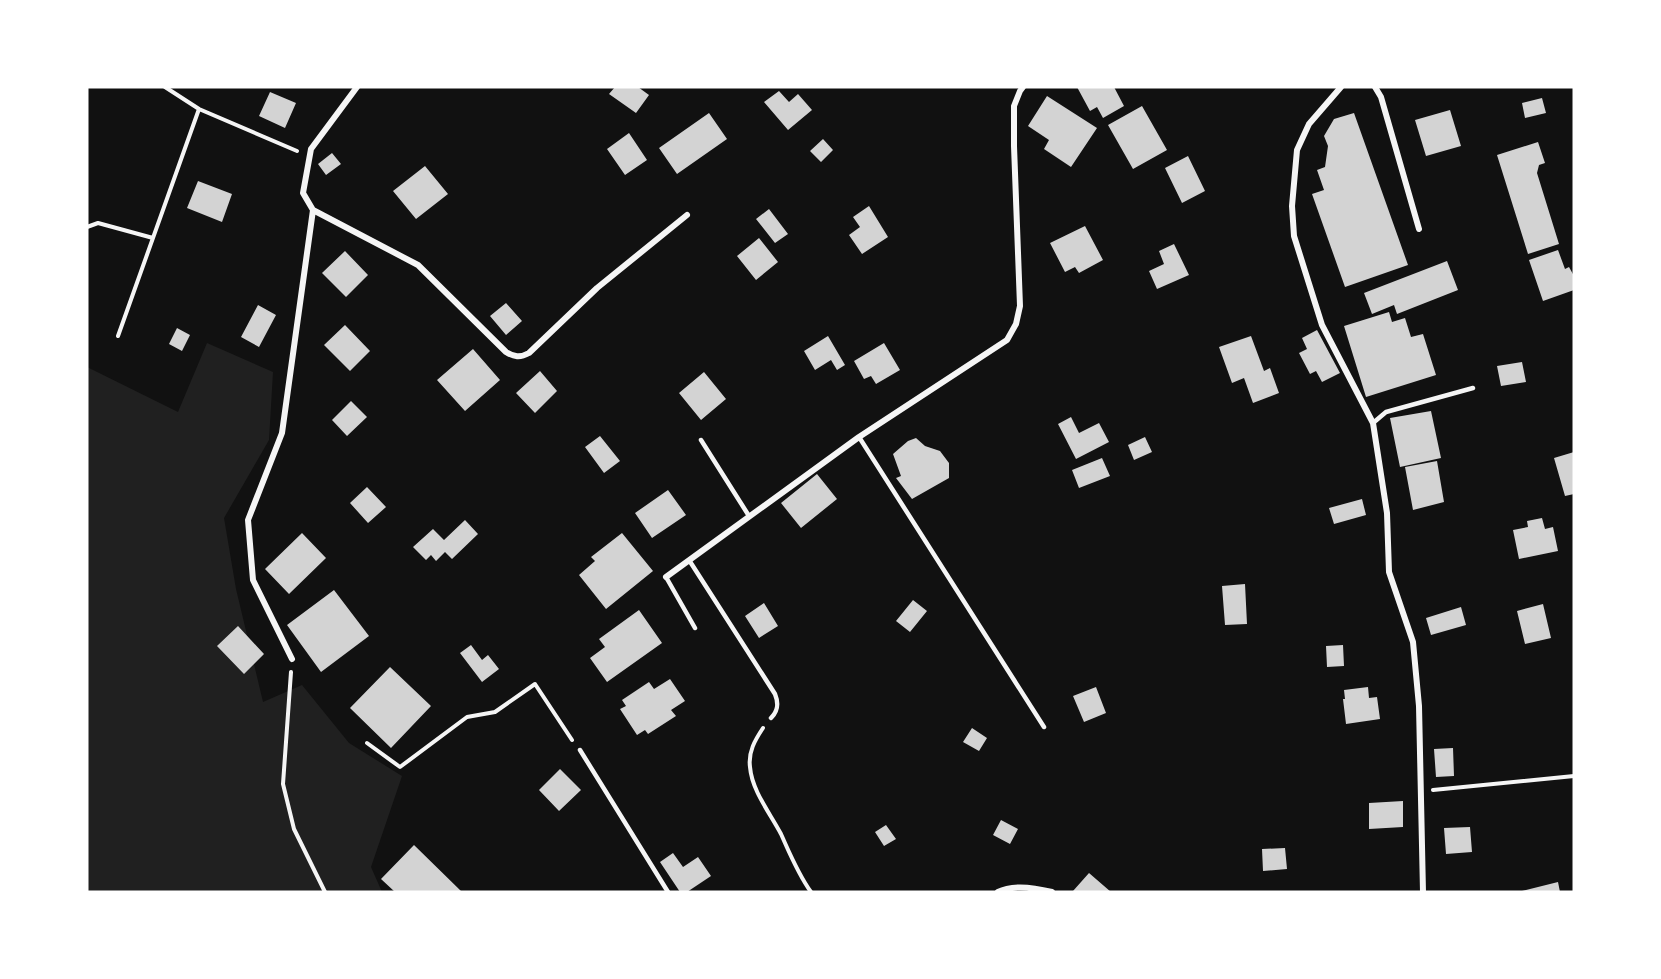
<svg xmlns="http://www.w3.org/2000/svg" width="1661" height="979" font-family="'Sofia Sans Condensed',sans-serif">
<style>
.green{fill:#202020}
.building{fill:#d3d3d3}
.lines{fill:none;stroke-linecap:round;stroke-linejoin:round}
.path{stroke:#f5f5f5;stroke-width:4}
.service{stroke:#f5f5f5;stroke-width:4.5}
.minor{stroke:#f5f5f5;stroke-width:6}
</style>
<rect width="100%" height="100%" fill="#111"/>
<path class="green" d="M 207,343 L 273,372 L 269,440 L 224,518 L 236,589 L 263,702 L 302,685 L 349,743 L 402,776 L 371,867 L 382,892 L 87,892 L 87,367 L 178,412 Z"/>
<path class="building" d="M 615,87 L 638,87 L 649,95 L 636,113 L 609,94 Z
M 1077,87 L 1114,87 L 1124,106 L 1103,118 L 1097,107 L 1090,111 Z
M 779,91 L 789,102 L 798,94 L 812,110 L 788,130 L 764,102 Z
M 270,92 L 296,103 L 285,128 L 259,116 Z
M 1047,96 L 1097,128 L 1071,167 L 1044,149 L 1049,140 L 1028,126 Z
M 1542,98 L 1546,113 L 1525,118 L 1522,103 Z
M 1142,106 L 1167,150 L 1133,169 L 1108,125 Z
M 1450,110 L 1461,146 L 1426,156 L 1415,120 Z
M 709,113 L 727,139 L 677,174 L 659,148 Z
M 1354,113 L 1408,265 L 1345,287 L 1312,194 L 1324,190 L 1317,170 L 1325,167 L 1328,146 L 1324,136 L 1334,119 Z
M 629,133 L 647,160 L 625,175 L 607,149 Z
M 823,139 L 833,150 L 821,162 L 810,151 Z
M 1538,142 L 1545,163 L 1539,165 L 1537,173 L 1559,244 L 1528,254 L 1497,155 Z
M 332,153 L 341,164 L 326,175 L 318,164 Z
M 1188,156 L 1205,191 L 1182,203 L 1165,168 Z
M 425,166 L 448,194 L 416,219 L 393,191 Z
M 198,181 L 232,194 L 222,222 L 187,208 Z
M 869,206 L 888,237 L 862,254 L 849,235 L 860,227 L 853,217 Z
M 769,209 L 788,234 L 775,243 L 756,219 Z
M 1085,226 L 1103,260 L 1079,273 L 1075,267 L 1065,272 L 1050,243 Z
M 759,238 L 778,262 L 756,280 L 737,256 Z
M 1174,244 L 1189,275 L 1157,289 L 1149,271 L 1164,264 L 1159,251 Z
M 1558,250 L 1565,269 L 1569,267 L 1574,276 L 1574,290 L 1543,301 L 1529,260 Z
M 345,251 L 368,275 L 346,297 L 322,273 Z
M 1447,261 L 1458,290 L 1397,314 L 1394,305 L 1372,314 L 1364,293 Z
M 506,303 L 522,321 L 506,335 L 490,316 Z
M 258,305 L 276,315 L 259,347 L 241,337 Z
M 1389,312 L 1392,322 L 1405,318 L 1411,337 L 1423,334 L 1436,375 L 1366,397 L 1344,326 Z
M 345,325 L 370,351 L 350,371 L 324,345 Z
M 177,328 L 190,335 L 182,351 L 169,344 Z
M 1317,330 L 1340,373 L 1322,382 L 1316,371 L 1310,374 L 1299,353 L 1307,349 L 1302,338 Z
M 828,336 L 845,365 L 837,370 L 831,360 L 815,370 L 804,351 Z
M 1251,336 L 1264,371 L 1270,368 L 1279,393 L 1253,403 L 1244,378 L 1232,383 L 1219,347 Z
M 884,343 L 900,370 L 876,384 L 871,376 L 864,379 L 854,361 Z
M 473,349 L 500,380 L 465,411 L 437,380 Z
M 1522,362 L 1526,382 L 1501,386 L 1497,366 Z
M 540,371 L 557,391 L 535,413 L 516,393 Z
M 704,372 L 726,399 L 701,420 L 679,393 Z
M 351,401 L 367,417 L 347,436 L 332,420 Z
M 1431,411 L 1441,458 L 1400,467 L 1390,418 Z
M 1071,417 L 1079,433 L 1099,423 L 1109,442 L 1076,459 L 1058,424 Z
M 600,436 L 620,461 L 604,473 L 585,447 Z
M 1145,437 L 1152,452 L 1134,460 L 1128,445 Z
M 916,438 L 925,446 L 940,451 L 949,463 L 949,478 L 912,499 L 896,478 L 901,476 L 893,454 L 908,441 Z
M 1574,452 L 1574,494 L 1565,496 L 1554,458 Z
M 1102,458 L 1110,476 L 1079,488 L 1072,470 Z
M 1437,461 L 1444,502 L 1413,510 L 1405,467 Z
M 817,474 L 837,499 L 801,528 L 781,503 Z
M 367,487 L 386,507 L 368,523 L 350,503 Z
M 668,490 L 686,515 L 652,538 L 635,513 Z
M 1362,499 L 1366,515 L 1334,524 L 1329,508 Z
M 1542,518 L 1545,529 L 1553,527 L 1558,551 L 1519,559 L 1513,530 L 1528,527 L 1527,521 Z
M 465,520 L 478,534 L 452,559 L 445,552 L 436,561 L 431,555 L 426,560 L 413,547 L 433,529 L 444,540 Z
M 302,533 L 326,558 L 289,594 L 265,569 Z
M 622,533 L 653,571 L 606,609 L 579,575 L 595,561 L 591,557 Z
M 1245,584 L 1247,624 L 1225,625 L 1222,586 Z
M 334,590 L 369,636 L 321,672 L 287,625 Z
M 913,600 L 927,611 L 910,632 L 896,621 Z
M 764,603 L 778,626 L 759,638 L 745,616 Z
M 1543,604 L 1551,638 L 1525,644 L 1517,611 Z
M 1461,607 L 1466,625 L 1431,635 L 1426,618 Z
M 639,610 L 662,643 L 607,682 L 590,658 L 605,647 L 599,639 Z
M 238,626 L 264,654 L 244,674 L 217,646 Z
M 471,645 L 482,660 L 488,655 L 499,669 L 482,682 L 460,653 Z
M 1343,645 L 1344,666 L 1327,667 L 1326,646 Z
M 390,667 L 431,706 L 391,748 L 350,708 Z
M 670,679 L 685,701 L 671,710 L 676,716 L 648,734 L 645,730 L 637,735 L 620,709 L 626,706 L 622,700 L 649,682 L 654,689 Z
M 1096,687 L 1106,713 L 1084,722 L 1073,696 Z
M 1368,687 L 1369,698 L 1377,697 L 1380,719 L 1346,724 L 1343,699 L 1345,699 L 1344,690 Z
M 972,728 L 987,738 L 979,751 L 963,742 Z
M 1453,748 L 1454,776 L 1436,777 L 1434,749 Z
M 560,769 L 581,790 L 559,811 L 539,790 Z
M 1403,801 L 1403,827 L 1369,829 L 1369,803 Z
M 1001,820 L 1018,829 L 1010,844 L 993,835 Z
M 886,825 L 896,839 L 884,846 L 875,832 Z
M 1470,827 L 1472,852 L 1446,854 L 1444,828 Z
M 414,845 L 462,892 L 395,892 L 381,879 Z
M 1285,848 L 1287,869 L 1263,871 L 1262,849 Z
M 673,853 L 683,867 L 698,857 L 711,876 L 687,892 L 680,892 L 660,862 Z
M 1089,873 L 1111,892 L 1074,892 L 1073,891 Z
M 1558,882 L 1560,892 L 1522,892 L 1522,891 Z"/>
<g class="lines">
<path class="path" d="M 165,87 L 199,109 L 297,151
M 87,227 L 98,223 L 153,238
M 118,336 L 199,109
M 291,672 L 283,784 L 294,829 L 325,892
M 763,728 C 755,740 748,752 750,767 C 752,791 770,813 781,834 C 790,854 798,874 811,892
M 367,743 L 400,767 L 467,717 L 495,712 L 535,684 L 572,740
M 1433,790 L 1574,776"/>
<path class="service" d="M 1373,423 L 1386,412 L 1473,388
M 859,437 L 1044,727
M 701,440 L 749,516
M 689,560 L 775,694 C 779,704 778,711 771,718
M 666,577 L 695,628
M 580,750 L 668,892"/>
<path class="minor" d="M 1341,87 L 1309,124 L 1297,150 L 1292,206 L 1294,236 L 1322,325 L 1373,423 L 1387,513 L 1389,572 L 1413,642 L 1419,706 L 1423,892
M 1375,87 L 1381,97 L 1419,229
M 313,210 L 418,265 L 506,352 C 514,357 520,358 529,353 L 597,288 L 687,215
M 666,577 L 859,437 L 1007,340 L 1016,324 L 1020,306 L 1014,146 L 1014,106 L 1020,91 L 1023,87
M 292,659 L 253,580 L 248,520 L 282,433 L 313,210 L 303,193 L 311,149 L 357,87
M 998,892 C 1013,884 1036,888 1052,892"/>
</g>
<rect width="1661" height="979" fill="none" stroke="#ffffff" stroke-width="177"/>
</svg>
